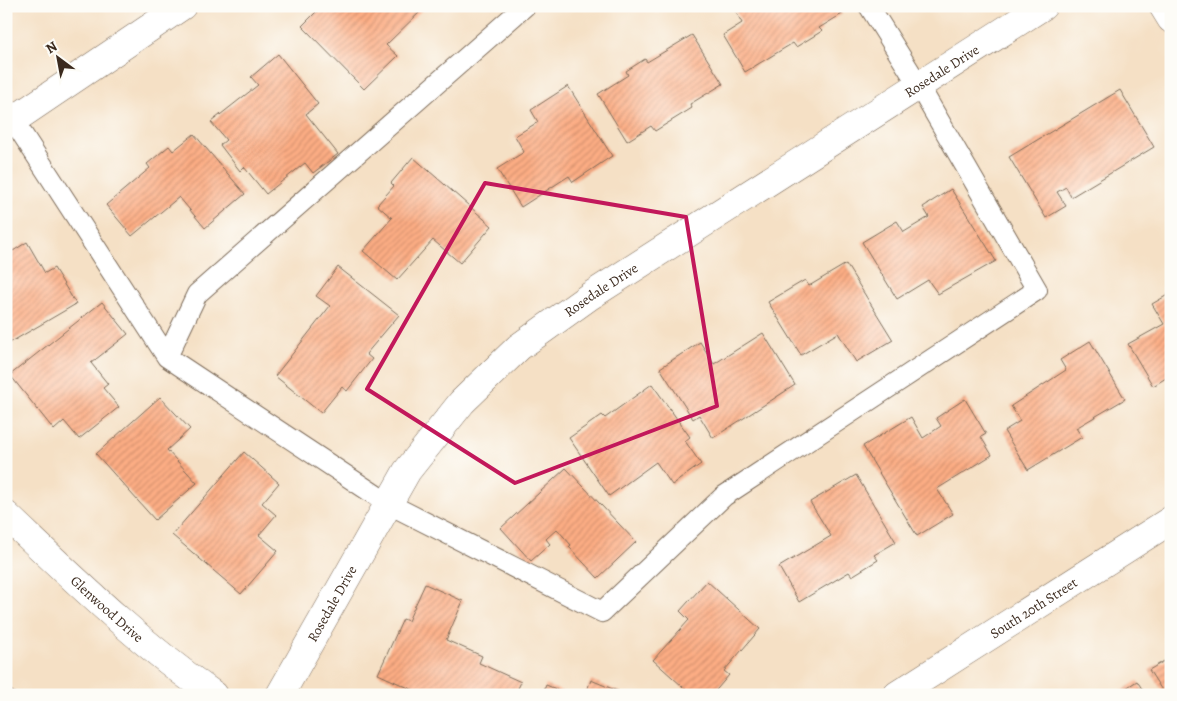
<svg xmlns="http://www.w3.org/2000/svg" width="1177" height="701" font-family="Alegreya,serif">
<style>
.building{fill:url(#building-hatch)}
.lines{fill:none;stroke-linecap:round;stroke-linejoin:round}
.service-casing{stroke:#7c6a58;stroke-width:22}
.minor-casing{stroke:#7c6a58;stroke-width:29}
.tertiary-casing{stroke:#7c6a58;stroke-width:29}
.service{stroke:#fff;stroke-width:20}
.minor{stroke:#fff;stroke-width:28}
.tertiary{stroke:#fff;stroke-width:28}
.marked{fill:none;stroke:#c2185b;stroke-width:4;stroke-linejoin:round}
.labels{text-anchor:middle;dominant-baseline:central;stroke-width:5;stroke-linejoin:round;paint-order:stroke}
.street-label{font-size:14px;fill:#3b2a1e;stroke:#fdfcf7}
</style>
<defs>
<pattern id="building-hatch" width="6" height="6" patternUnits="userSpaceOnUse" patternTransform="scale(1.25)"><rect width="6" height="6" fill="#fdad84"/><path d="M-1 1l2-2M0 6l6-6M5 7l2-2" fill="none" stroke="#ce8d6b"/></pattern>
</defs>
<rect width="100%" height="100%" fill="#fdfcf7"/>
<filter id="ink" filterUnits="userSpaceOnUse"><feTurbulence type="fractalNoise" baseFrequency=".02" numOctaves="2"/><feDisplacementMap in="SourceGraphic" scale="10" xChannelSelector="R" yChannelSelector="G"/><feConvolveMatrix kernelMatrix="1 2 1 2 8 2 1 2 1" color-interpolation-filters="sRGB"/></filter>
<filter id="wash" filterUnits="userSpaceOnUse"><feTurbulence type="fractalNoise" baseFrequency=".0096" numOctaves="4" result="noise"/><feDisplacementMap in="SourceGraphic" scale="20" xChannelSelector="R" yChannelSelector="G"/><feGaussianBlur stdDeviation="1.12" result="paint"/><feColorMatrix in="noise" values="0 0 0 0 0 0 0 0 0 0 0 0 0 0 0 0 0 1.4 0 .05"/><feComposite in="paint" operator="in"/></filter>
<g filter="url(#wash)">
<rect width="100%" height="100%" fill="#f5e0c5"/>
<g id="blocks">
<path class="building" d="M 322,6 L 426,6 L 386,45 L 398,56 L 364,89 L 302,26 Z
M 733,6 L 837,6 L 842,14 L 819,28 L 822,31 L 796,47 L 793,43 L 745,72 L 723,35 L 742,23 Z
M 692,35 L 723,84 L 690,104 L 692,108 L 655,131 L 651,126 L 627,141 L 598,94 L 628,75 L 626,71 L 645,59 L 647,62 Z
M 278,54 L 318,104 L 306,114 L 338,154 L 313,173 L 305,163 L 266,194 L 244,167 L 240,171 L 220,145 L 226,140 L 211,122 L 258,85 L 251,77 Z
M 568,86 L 612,156 L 573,182 L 569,176 L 521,207 L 497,169 L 524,152 L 515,136 L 538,122 L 531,110 Z
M 1120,90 L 1154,147 L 1071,197 L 1066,187 L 1057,192 L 1066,206 L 1046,218 L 1009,157 Z
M 194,134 L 245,194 L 205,228 L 179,197 L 132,236 L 106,205 L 150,168 L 147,164 L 169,146 L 173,151 Z
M 413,157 L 492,226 L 460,263 L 433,240 L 397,280 L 363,251 L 392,218 L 377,205 L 394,186 L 391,183 Z
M 951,189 L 996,261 L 938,294 L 928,280 L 897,299 L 862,242 L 897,221 L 904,232 L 929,217 L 923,207 Z
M 6,240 L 13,251 L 27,242 L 45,273 L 54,268 L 76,304 L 6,345 Z
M 846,264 L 893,340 L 856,362 L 838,333 L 801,355 L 768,302 L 805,280 L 809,286 Z
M 338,267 L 399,315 L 366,354 L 372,359 L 347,391 L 342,387 L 321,413 L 275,376 L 330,306 L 316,296 Z
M 1171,293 L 1171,375 L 1153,386 L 1128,344 L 1164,324 L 1152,304 Z
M 102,302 L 128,334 L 91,363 L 108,384 L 103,388 L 119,407 L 79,439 L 64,421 L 54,430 L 10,375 Z
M 763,333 L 795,385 L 713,438 L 699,415 L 693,419 L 660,368 L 700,342 L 714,364 Z
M 1090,341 L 1125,399 L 1076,428 L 1082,437 L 1028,470 L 1004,431 L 1020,421 L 1011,406 L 1066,370 L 1060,360 Z
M 652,384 L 690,437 L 685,441 L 701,464 L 672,485 L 656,462 L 609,496 L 569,438 L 602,415 L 605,418 Z
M 160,397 L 190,429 L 167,450 L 197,483 L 155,520 L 96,454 Z
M 965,399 L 986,434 L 981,437 L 992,455 L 937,489 L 953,514 L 917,536 L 863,446 L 911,417 L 923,438 L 941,426 L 936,418 Z
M 244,452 L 279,483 L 262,503 L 276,515 L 259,535 L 278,551 L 241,594 L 172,535 Z
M 566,468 L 636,542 L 598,578 L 569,547 L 571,545 L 557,529 L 546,539 L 550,544 L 531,561 L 501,528 Z
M 856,475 L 896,542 L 874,555 L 878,560 L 852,576 L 849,572 L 799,602 L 779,567 L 831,536 L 810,502 Z
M 707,581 L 760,629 L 724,671 L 729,675 L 712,695 L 692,695 L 653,660 L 689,620 L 680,611 Z
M 425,584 L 463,601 L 446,640 L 482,656 L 479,663 L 521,682 L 515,695 L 424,695 L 378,674 L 403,619 L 408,621 Z
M 1171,657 L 1171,695 L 1165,695 L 1149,670 Z
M 591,680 L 627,695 L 585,695 Z
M 1137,681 L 1146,695 L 1115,695 Z
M 546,685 L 571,695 L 542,695 Z
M 6,686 L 17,695 L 6,695 Z"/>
</g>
</g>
<g filter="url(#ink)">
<use href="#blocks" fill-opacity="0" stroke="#7c6a58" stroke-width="1"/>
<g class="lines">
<defs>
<path id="service" d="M 6,109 L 167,357 L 389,504 L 602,612 L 724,496 L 1037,290 L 919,86 L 869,6
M 167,357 L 197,294 L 525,6"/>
<g id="minor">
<path d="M 1163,6 L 1171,19"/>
<path d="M 6,125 L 182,6"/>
<path id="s1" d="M 6,515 C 73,578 139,643 214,695"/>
<path id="s2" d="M 280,695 L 407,471 L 462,402 L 519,347 L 590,296 L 1043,6"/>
</g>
<g id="tertiary">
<path id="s3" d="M 897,695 L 1171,520"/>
</g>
</defs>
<use href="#service" class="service-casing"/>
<use href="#minor" class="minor-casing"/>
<use href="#tertiary" class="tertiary-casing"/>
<use href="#service" class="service"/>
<use href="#minor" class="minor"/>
<use href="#tertiary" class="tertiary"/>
</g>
</g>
<path class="marked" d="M 485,183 L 686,217 L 717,406 L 515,483 L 367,389 Z"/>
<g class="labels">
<g class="street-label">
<text stroke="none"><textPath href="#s2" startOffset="930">Rosedale Drive</textPath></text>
<text stroke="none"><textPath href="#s2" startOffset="525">Rosedale Drive</textPath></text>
<text stroke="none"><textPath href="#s2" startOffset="105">Rosedale Drive</textPath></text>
<text stroke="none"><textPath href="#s3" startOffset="162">South 20th Street</textPath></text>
<text stroke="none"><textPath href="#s1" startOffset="138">Glenwood Drive</textPath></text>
</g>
</g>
<rect width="1177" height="701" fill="none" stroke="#fdfcf7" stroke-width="25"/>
<g transform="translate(58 58) rotate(328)" stroke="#fdfcf7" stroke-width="4" paint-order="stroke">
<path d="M0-4L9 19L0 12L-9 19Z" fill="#3b2a1e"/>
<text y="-8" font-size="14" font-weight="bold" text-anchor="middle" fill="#3b2a1e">N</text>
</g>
</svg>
